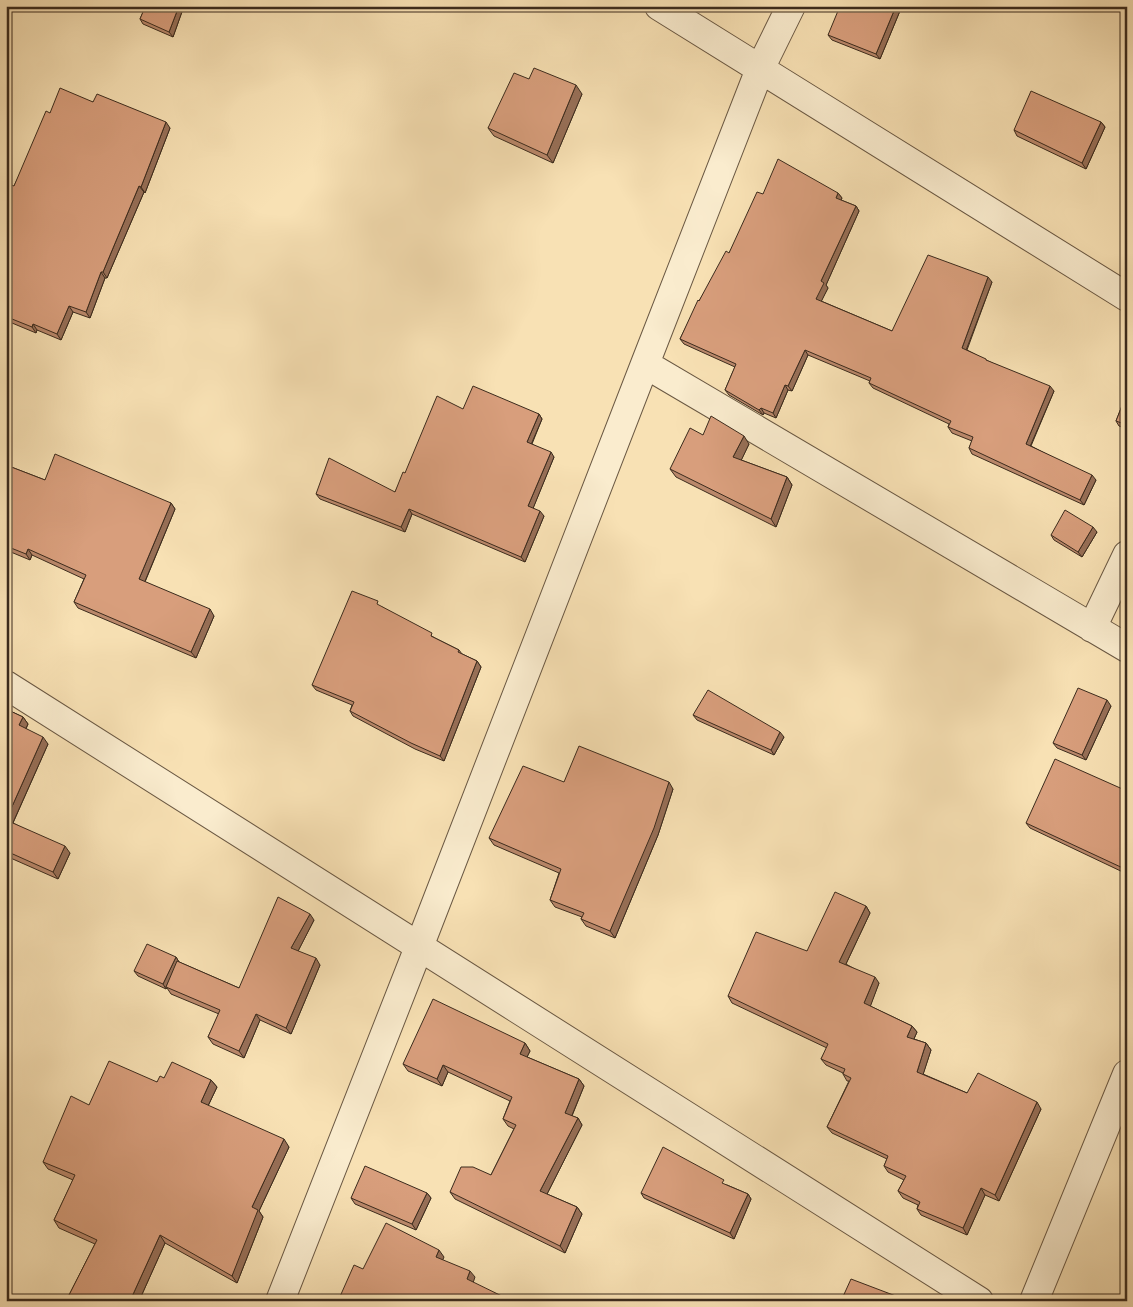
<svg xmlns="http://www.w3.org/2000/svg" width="1133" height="1307" font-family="'Sorts Mill Goudy',serif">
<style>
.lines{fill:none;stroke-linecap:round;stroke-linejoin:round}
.street-casing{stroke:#6a5843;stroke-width:30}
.street{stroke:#faecce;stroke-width:28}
.wall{fill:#ba886b;stroke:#3b2b1d}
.shaded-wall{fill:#976f57;stroke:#3b2b1d}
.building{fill:#d89e7c;stroke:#3b2b1d}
</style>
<rect width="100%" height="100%" fill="#f8e1b4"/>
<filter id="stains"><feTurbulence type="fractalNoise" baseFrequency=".004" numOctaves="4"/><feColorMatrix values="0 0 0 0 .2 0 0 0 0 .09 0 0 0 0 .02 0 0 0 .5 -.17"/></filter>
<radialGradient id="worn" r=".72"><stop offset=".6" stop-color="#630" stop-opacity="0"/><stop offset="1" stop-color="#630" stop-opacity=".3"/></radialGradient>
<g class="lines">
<defs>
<path id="street" d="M 659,6 L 1127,297
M 645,364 L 1127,648
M 1092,628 L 1127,555
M 6,685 L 979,1301
M 280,1301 L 419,947 L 645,364 L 760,69 L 791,6
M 1034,1301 L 1127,1074"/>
</defs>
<use href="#street" class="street-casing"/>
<use href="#street" class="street"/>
</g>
<path class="wall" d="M 134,6 L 184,6 L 173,37 L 143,24 L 140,19 L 144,10 Z
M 902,6 L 880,59 L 832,40 L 828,35 Z
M 529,79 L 582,94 L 553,163 L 494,136 L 488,128 Z
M 93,102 L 170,128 L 145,193 L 144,192 L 107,278 L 105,278 L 90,318 L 73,312 L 61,340 L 37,330 L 36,333 L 12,323 L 6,336 L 14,186 L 50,113 Z
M 1101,122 L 1105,127 L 1086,169 L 1017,136 L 1014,130 Z
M 838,193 L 842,198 L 841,200 L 856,206 L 859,211 L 826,285 L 828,288 L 821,301 L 892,331 L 992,282 L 967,350 L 988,361 L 1054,391 L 1031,446 L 1096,480 L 1084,505 L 972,454 L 969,448 L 972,441 L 952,433 L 948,427 L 949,424 L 873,388 L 869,383 L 870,381 L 808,355 L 792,391 L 788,390 L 776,418 L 764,413 L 763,415 L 729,395 L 725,390 L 735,367 L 684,344 L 680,339 L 699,301 L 729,253 L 763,194 Z
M 1127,393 L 1127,429 L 1119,426 L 1116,421 Z
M 463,409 L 539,414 L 542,419 L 532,444 L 554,457 L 533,508 L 544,516 L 525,562 L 412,514 L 405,532 L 320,499 L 316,494 L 395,492 L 405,473 Z
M 703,435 L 749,444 L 741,460 L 787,477 L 792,485 L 776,527 L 676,477 L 670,469 Z
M 6,465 L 45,480 L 171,503 L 175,509 L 145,582 L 214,616 L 196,658 L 78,608 L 74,602 L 84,579 L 32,555 L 30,560 L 6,550 Z
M 1097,532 L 1082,557 L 1054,540 L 1051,535 Z
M 382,607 L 435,638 L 459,650 L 462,654 L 477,661 L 481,667 L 444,761 L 415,749 L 353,716 L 350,711 L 352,705 L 316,690 L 312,685 Z
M 1111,706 L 1086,760 L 1057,748 L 1053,743 Z
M 6,709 L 23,717 L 28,724 L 26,729 L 48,744 L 13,823 L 70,853 L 58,879 L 6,856 Z
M 693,715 L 784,737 L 774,755 L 697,720 Z
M 564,782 L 673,789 L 658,835 L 615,938 L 586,926 L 581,919 L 582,917 L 555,907 L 550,900 L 559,873 L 494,845 L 489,838 Z
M 1127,791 L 1127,874 L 1030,828 L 1026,823 Z
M 866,906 L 870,913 L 846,964 L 879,983 L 870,1006 L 912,1026 L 917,1032 L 914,1039 L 926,1043 L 931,1050 L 923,1074 L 967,1093 L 1041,1109 L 999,1201 L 985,1195 L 967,1235 L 921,1215 L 917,1209 L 918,1205 L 903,1198 L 898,1191 L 904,1180 L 888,1172 L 884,1166 L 887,1159 L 832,1133 L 827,1127 L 849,1081 L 847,1081 L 843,1074 L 843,1073 L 826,1065 L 821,1059 L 827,1048 L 732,1003 L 728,996 L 807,951 Z
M 314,920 L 298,951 L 320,965 L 291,1034 L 260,1020 L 244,1058 L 213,1044 L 208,1037 L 219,1014 L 171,994 L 167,988 L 166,989 L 138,976 L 134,971 L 176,957 L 179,962 L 239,988 Z
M 525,1043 L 530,1051 L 527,1057 L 579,1079 L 584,1086 L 572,1116 L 578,1118 L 582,1125 L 547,1194 L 577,1207 L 582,1214 L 565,1253 L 455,1199 L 450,1192 L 491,1175 L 514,1129 L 508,1126 L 503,1119 L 510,1101 L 448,1072 L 442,1086 L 408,1071 L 403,1064 Z
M 164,1078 L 211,1080 L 217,1087 L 208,1106 L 289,1147 L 259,1211 L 263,1217 L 237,1283 L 165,1243 L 139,1301 L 66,1301 L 95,1244 L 59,1228 L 54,1220 L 73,1180 L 48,1169 L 43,1162 L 89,1105 L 157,1082 Z
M 727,1185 L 748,1194 L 751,1199 L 734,1239 L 644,1198 L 641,1193 Z
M 427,1193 L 431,1198 L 416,1230 L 355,1204 L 351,1198 Z"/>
<path class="shaded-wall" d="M 179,6 L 184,6 L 173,37 L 169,32 Z
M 896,6 L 902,6 L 880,59 L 876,54 Z
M 576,85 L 582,94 L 553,163 L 547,155 Z
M 166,122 L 170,128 L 145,193 L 141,187 Z
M 1101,122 L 1105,127 L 1086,169 L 1082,163 Z
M 139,186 L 144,192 L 107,278 L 103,272 Z
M 838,193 L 842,198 L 839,203 L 836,198 Z
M 856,206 L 859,211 L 826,285 L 828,288 L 820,304 L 816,299 L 821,281 Z
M 101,272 L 105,278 L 90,318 L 86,312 Z
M 988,277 L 992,282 L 965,353 L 962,348 Z
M 69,306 L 73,312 L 61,340 L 57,334 Z
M 7,317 L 12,323 L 6,336 L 6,320 Z
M 33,324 L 37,330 L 36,333 L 32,327 Z
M 805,350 L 808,355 L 792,391 L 788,386 Z
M 785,385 L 788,390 L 776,418 L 773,413 Z
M 1050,386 L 1054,391 L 1029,449 L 1026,444 Z
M 761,408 L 764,413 L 763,415 L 759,410 Z
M 539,414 L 542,419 L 530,447 L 527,442 Z
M 744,436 L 749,444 L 739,465 L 733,457 Z
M 551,452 L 554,457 L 532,511 L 528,506 Z
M 1092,475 L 1096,480 L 1084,505 L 1080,500 Z
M 787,477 L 792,485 L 776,527 L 771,519 Z
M 171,503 L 175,509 L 143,586 L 139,579 Z
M 409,509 L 412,514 L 405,532 L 401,527 Z
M 540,511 L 544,516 L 525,562 L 521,557 Z
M 1093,527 L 1097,532 L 1082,557 L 1078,552 Z
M 28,549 L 32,555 L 30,560 L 26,554 Z
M 210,609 L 214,616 L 196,658 L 191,652 Z
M 477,661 L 481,667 L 444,761 L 440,756 Z
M 1107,700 L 1111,706 L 1086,760 L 1082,755 Z
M 23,717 L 28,724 L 24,732 L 19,725 Z
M 780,732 L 784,737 L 774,755 L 771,750 Z
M 43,737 L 48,744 L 11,827 L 6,820 Z
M 669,782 L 673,789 L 658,835 L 615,938 L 610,931 Z
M 65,846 L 70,853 L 58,879 L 53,872 Z
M 866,906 L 870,913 L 844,968 L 839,962 Z
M 310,914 L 314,920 L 296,955 L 291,948 Z
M 176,957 L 179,962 L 166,987 L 166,989 L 163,984 Z
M 316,958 L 320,965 L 291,1034 L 286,1028 Z
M 875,977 L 879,983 L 869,1010 L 864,1003 Z
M 256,1014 L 260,1020 L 244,1058 L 239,1051 Z
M 912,1026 L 917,1032 L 912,1043 L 907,1037 Z
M 525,1043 L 530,1051 L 525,1061 L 520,1054 Z
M 926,1043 L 931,1050 L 922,1078 L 917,1072 Z
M 443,1065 L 448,1072 L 442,1086 L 437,1079 Z
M 579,1079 L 584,1086 L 570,1120 L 565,1113 Z
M 211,1080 L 217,1087 L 206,1110 L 201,1102 Z
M 1037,1102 L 1041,1109 L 999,1201 L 995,1195 Z
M 578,1118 L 582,1125 L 545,1198 L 540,1191 Z
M 284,1139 L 289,1147 L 259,1211 L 263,1217 L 237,1283 L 232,1276 L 252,1207 Z
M 981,1188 L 985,1195 L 967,1235 L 963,1228 Z
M 427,1193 L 431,1198 L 416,1230 L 412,1224 Z
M 748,1194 L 751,1199 L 734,1239 L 730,1233 Z
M 577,1207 L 582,1214 L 565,1253 L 560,1246 Z
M 160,1235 L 165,1243 L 139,1301 L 130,1301 Z
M 439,1250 L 444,1257 L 441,1264 L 436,1257 Z
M 470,1271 L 475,1277 L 472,1286 L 467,1279 Z"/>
<path class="building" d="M 143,6 L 179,6 L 169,32 L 140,19 L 145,7 Z
M 840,6 L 896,6 L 876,54 L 828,35 Z
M 534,68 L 576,85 L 547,155 L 488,128 L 514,73 L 529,79 Z
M 60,88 L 93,102 L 97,94 L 166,122 L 141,187 L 139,186 L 103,272 L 101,272 L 86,312 L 69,306 L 57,334 L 33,324 L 32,327 L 7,317 L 6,320 L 6,183 L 14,186 L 46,111 L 50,113 Z
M 1031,91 L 1101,122 L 1082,163 L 1014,130 Z
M 778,159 L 838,193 L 836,198 L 856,206 L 821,281 L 824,283 L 816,299 L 892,331 L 928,255 L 988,277 L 962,348 L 986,359 L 986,360 L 1050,386 L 1026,444 L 1092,475 L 1080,500 L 969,448 L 973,437 L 948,427 L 951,421 L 869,383 L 871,378 L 805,350 L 788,386 L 785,385 L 773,413 L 761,408 L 759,410 L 725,390 L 736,364 L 680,339 L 698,300 L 699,301 L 726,251 L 729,253 L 757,192 L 763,194 Z
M 473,386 L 539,414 L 527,442 L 551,452 L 528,506 L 540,511 L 521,557 L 409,509 L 401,527 L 316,494 L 329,458 L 395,492 L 403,472 L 405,473 L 437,396 L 463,409 Z
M 1127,393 L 1127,425 L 1116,421 Z
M 711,416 L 744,436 L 733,457 L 787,477 L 771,519 L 670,469 L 690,428 L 703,435 Z
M 55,454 L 171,503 L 139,579 L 210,609 L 191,652 L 74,602 L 86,575 L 28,549 L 26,554 L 6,546 L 6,465 L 45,480 Z
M 1065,510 L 1093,527 L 1078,552 L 1051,535 Z
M 352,591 L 378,601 L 377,604 L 432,633 L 431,636 L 459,650 L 458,652 L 477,661 L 440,756 L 411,743 L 350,711 L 354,702 L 312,685 Z
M 1078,688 L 1107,700 L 1082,755 L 1053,743 Z
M 708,690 L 780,732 L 771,750 L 693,715 Z
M 6,709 L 23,717 L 19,725 L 43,737 L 6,820 L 65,846 L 53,872 L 6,851 Z
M 579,746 L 669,782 L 654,828 L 610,931 L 581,919 L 584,913 L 550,900 L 561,869 L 489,838 L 523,766 L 564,782 Z
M 1055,759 L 1127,791 L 1127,864 L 1125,869 L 1026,823 Z
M 835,892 L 866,906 L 839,962 L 875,977 L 864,1003 L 912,1026 L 907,1037 L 926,1043 L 917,1072 L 967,1093 L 978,1073 L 1037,1102 L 995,1195 L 981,1188 L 963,1228 L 917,1209 L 920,1202 L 898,1191 L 906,1176 L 884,1166 L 888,1156 L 827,1127 L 851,1078 L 843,1074 L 845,1069 L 821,1059 L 828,1044 L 728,996 L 756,932 L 807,951 Z
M 278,897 L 310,914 L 291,948 L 316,958 L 286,1028 L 256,1014 L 239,1051 L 208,1037 L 220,1010 L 166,987 L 177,961 L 239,988 Z
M 147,944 L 176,957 L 163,984 L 134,971 Z
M 433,999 L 525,1043 L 520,1054 L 579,1079 L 565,1113 L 578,1118 L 540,1191 L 577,1207 L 560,1246 L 450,1192 L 461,1167 L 473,1167 L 491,1175 L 516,1125 L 503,1119 L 512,1097 L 443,1065 L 437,1079 L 403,1064 Z
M 109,1061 L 157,1082 L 160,1076 L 164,1078 L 172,1062 L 211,1080 L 201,1102 L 284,1139 L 252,1207 L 258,1210 L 232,1276 L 160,1235 L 130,1301 L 66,1301 L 97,1240 L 54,1220 L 75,1175 L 43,1162 L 71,1096 L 89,1105 Z
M 663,1147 L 724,1180 L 722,1183 L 748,1194 L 730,1233 L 641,1193 Z
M 365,1166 L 427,1193 L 412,1224 L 351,1198 Z
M 386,1223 L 439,1250 L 436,1257 L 470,1271 L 467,1279 L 512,1301 L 338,1301 L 354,1265 L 363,1269 Z
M 851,1279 L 909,1301 L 841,1301 Z"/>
<rect width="1133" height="1307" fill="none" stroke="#f8e1b4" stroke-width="25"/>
<rect x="8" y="8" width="1118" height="1292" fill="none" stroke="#3b2b1d" stroke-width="2.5"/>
<rect x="12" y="12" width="1108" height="1282" fill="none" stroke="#3b2b1d"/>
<rect width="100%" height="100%" filter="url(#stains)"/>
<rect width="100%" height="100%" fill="url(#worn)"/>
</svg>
